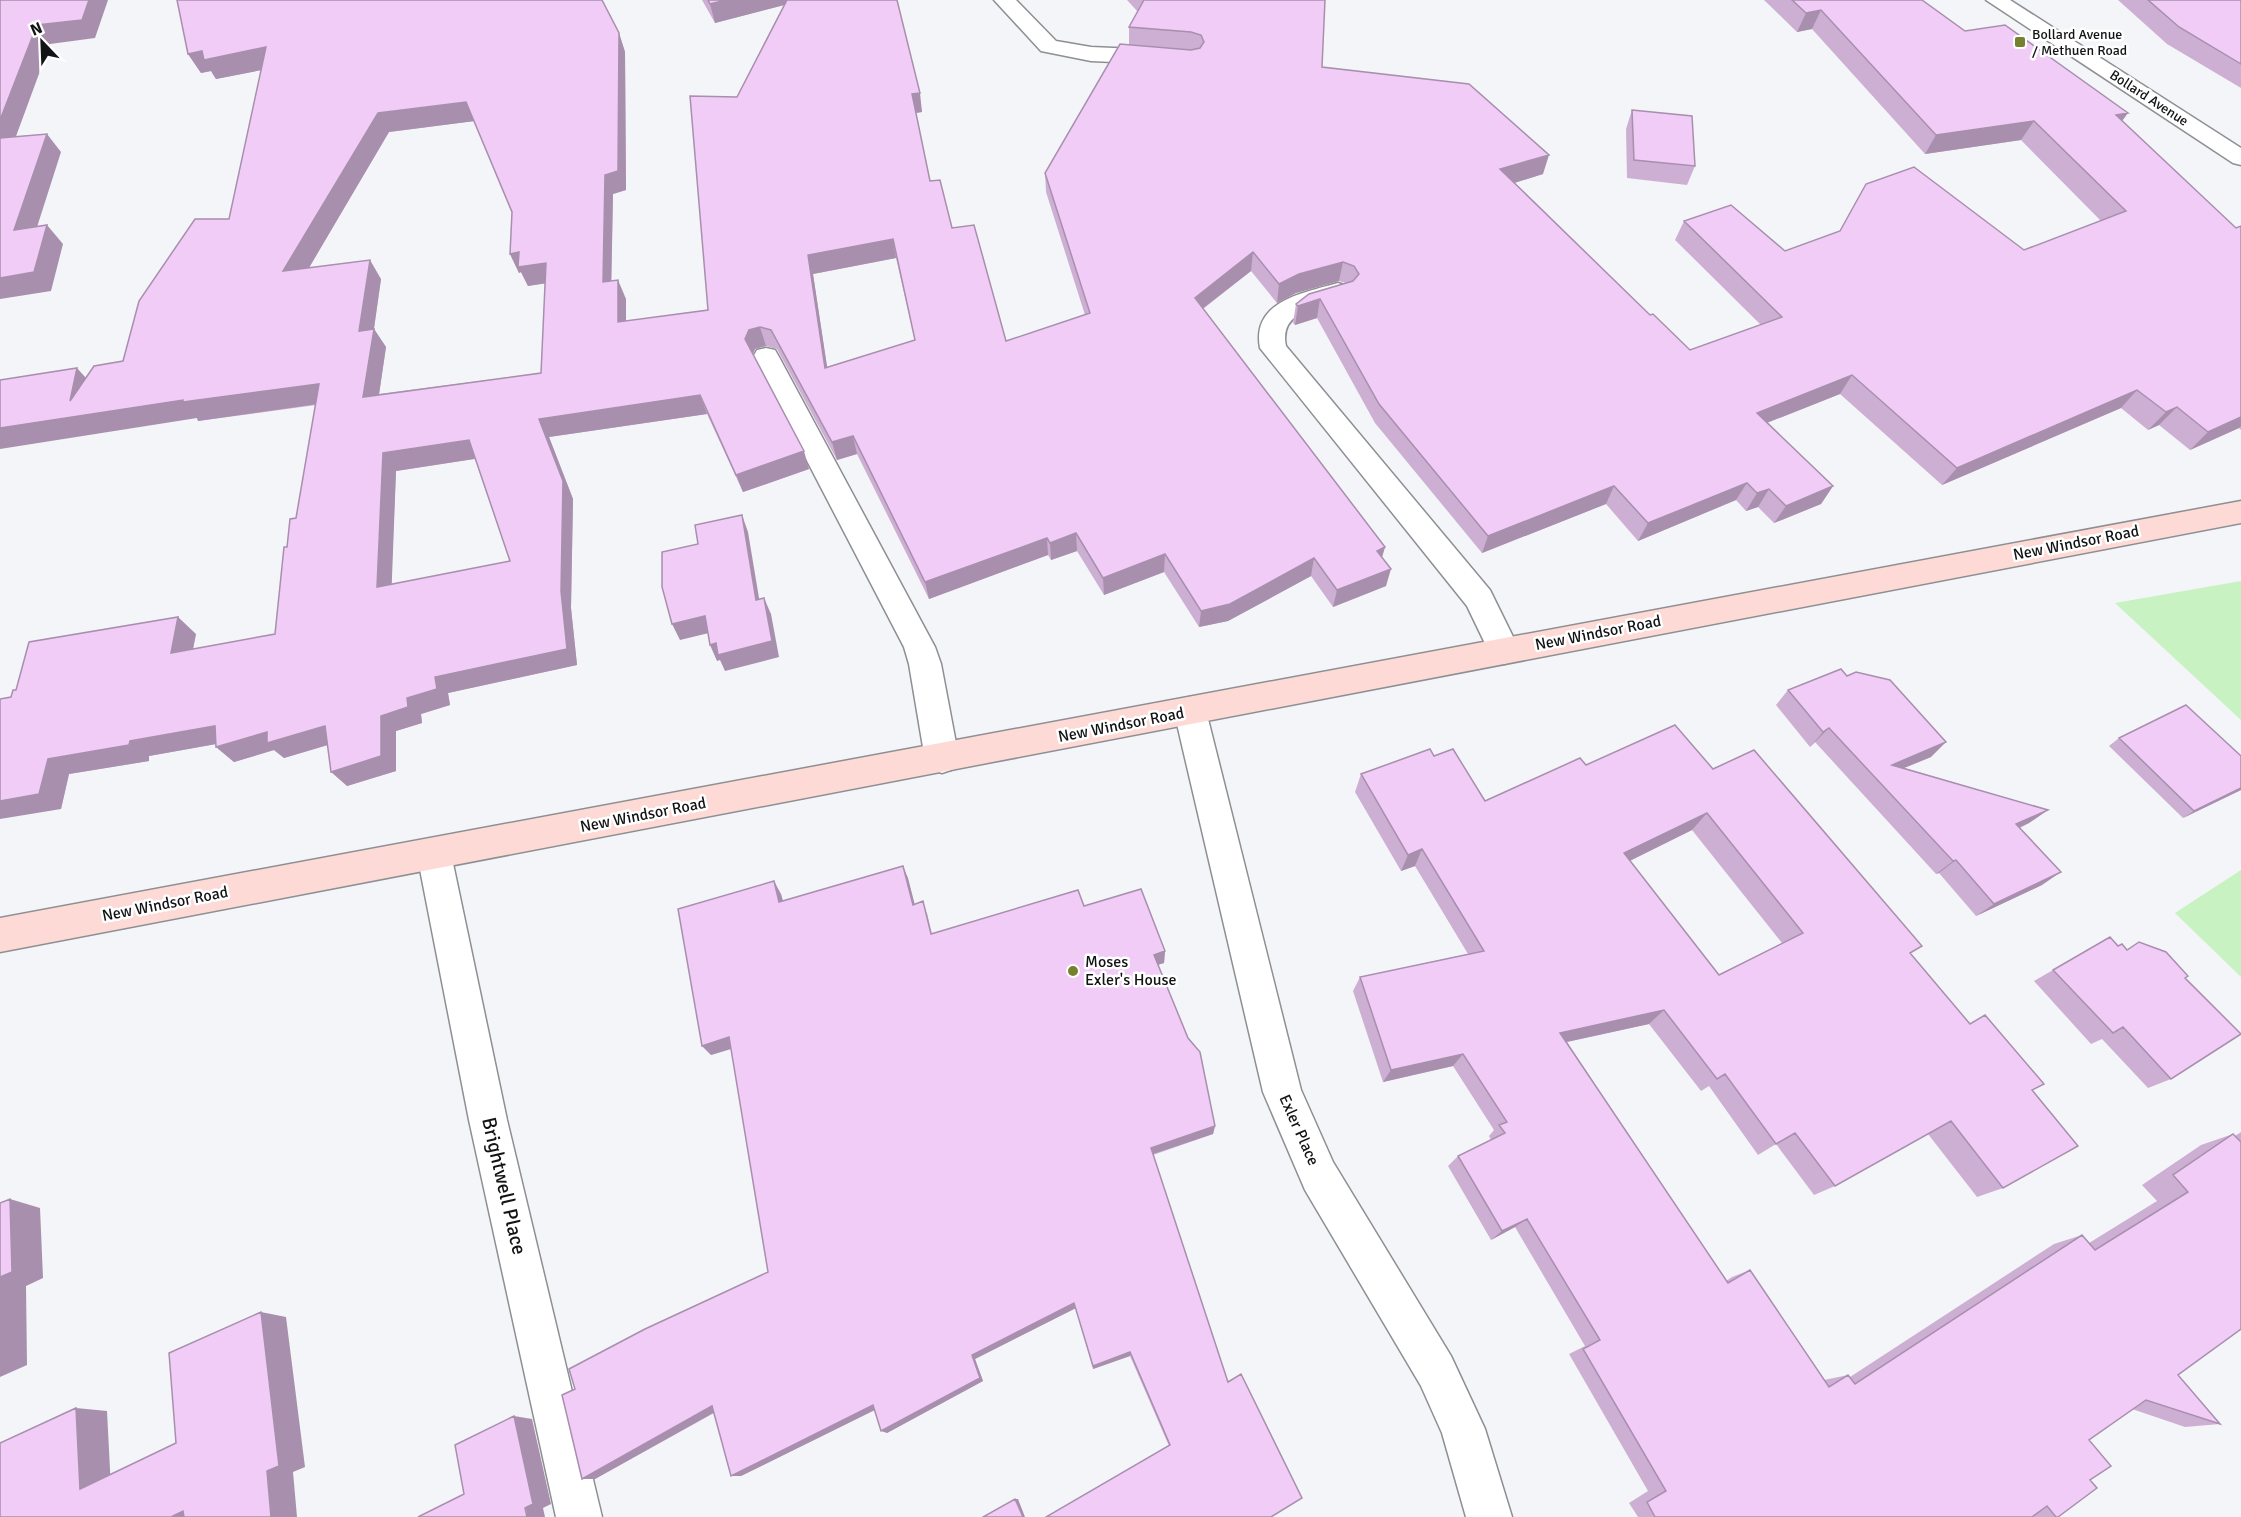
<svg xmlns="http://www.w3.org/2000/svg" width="2241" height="1517" font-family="Signika,sans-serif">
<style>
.green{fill:#c8f2c2}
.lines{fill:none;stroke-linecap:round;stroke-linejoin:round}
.service-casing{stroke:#8d8f92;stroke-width:3}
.minor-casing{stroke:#8d8f92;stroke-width:3}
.tertiary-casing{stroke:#8d8f92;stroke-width:3}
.secondary-casing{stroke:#8d8f92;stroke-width:3}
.service{fill:#fff;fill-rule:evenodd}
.minor{fill:#fff;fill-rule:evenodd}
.tertiary{fill:#fff;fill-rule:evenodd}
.secondary{fill:#fddad5;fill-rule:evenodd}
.wall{fill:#ceafd4;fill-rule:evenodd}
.shaded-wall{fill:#a88fad}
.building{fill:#f0ccf7;stroke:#a88fad;stroke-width:1.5;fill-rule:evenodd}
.poi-dot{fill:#75812e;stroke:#fff;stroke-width:2}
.labels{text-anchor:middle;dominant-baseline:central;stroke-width:5;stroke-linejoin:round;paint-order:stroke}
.far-poi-label{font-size:14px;fill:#121314;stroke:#fff;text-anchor:start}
.far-street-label{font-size:14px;fill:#121314;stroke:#fff}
.street-label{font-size:16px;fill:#121314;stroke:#fff}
.poi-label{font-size:16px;fill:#121314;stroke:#fff;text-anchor:start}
.near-street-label{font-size:20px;fill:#121314;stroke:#fff}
</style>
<rect width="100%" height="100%" fill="#f4f5f8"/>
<path class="green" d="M 2241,581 L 2241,720 L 2115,603 Z
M 2241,870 L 2241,977 L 2175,913 Z"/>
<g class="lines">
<defs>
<path id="service" d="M 994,0 L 1016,0 L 1056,41 L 1091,47 L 1159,50 L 1167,52 L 1170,57 L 1167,62 L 1159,64 L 1091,61 L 1041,51 Z
M 1338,283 L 1347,286 L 1351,292 L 1347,298 C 1321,306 1278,310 1286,346 L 1490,590 L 1520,651 L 1515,660 L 1504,664 L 1493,660 L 1467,606 L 1260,348 C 1251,301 1303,293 1338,283 Z
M 766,348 L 775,350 L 779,357 L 935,647 L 941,664 L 959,759 L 954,769 L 942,773 L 930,769 L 925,759 L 909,664 L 904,647 L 753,357 L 757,350 Z"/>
<path id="minor" d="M 1190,697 L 1201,701 L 1206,711 L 1301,1090 L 1333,1162 L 1451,1356 L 1485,1429 L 1512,1517 L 1466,1517 L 1442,1433 L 1421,1386 L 1305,1190 L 1263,1092 L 1174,711 L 1179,701 Z
M 434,839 L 446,843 L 451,854 L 507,1120 L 602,1517 L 556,1517 L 469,1120 L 417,854 L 422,843 Z"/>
<path id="tertiary" d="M 1986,0 L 2010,0 L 2241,148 L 2241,165 L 2233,163 Z"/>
<path id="secondary" d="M 2241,501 L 2241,523 L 0,952 L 0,918 Z"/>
</defs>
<use href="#service" class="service-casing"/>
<use href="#minor" class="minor-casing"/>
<use href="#tertiary" class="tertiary-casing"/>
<use href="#secondary" class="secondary-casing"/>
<use href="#service" class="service"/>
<use href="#minor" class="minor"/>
<use href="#tertiary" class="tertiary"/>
<use href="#secondary" class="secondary"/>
</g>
<path class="wall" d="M 702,0 L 897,0 L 922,112 L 916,113 L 930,181 L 1006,341 L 1085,315 L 1046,192 L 1045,173 L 1129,45 L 1129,27 L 1138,12 L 1127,0 L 1325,0 L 1322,67 L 1543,174 L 1514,183 L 1650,315 L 1690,350 L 1761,325 L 1675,240 L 1684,221 L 1785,251 L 2024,250 L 2101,221 L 2021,140 L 1925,154 L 1812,29 L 1797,32 L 1764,0 L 1922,0 L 1965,31 L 2122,121 L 2236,228 L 2241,226 L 2241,430 L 2239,428 L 2190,450 L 2159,425 L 2148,430 L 2121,408 L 1942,485 L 1840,394 L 1767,423 L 1833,486 L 1821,504 L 1774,523 L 1758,507 L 1746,511 L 1736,500 L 1638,541 L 1606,504 L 1482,553 L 1375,423 L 1317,318 L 1295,325 L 1293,323 L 1296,304 L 1346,283 L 1339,281 L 1296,293 L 1277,303 L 1251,271 L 1203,309 L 1385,547 L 1382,557 L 1386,586 L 1333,607 L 1311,576 L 1228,621 L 1199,627 L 1164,572 L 1104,595 L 1077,551 L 1051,560 L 1048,555 L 929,599 L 857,454 L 837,460 L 777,349 L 766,346 L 755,349 L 753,354 L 809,469 L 743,492 L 707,414 L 549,437 L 573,499 L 571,608 L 577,665 L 448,693 L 450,705 L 421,714 L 422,723 L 396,731 L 396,771 L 347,786 L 328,745 L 284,758 L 274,750 L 234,762 L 216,747 L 216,744 L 149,756 L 149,761 L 69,774 L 61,809 L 11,697 L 196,634 L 193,649 L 275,634 L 287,547 L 296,518 L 316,405 L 198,421 L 197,418 L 86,378 L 123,361 L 229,219 L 261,70 L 216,79 L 211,71 L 201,73 L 188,54 L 619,33 L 625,52 L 626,190 L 613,194 L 611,281 L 626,299 L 626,321 L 708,310 L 737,97 L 784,5 L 715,23 ZM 474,121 L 512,212 L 510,254 L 519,273 L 521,272 L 528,286 L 545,283 L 541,373 L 379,394 L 386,347 L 374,329 L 381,279 L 309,267 L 389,132 ZM 896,258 L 915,340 L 827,367 L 813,274 ZM 475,459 L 510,561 L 391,585 L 396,471 Z
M 2118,0 L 2241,0 L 2241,88 L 2167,44 Z
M 1632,110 L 1695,166 L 1687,185 L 1627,178 L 1626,129 Z
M 1847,676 L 1931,757 L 1904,768 L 2048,810 L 2029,823 L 2020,828 L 2042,885 L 1976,916 L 1939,873 L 1936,874 L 1815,742 L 1810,747 L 1776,705 L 1788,690 Z
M 2119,738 L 2241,790 L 2183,818 L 2109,746 Z
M 1434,756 L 1485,801 L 1586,765 L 1713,769 L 1911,954 L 1970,1024 L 2032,1090 L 2003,1188 L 1977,1197 L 1928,1134 L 1835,1186 L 1814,1195 L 1776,1144 L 1758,1155 L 1709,1086 L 1701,1091 L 1649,1024 L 1567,1042 L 1726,1281 L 1732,1277 L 1750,1270 L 1824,1380 L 1848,1375 L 1850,1377 L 2054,1244 L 2082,1235 L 2089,1243 L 2157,1201 L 2142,1185 L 2201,1145 L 2233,1134 L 2235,1136 L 2241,1132 L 2241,1329 L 2178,1375 L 2220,1424 L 2185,1427 L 2132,1409 L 2089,1440 L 2090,1480 L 2058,1517 L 1638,1517 L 1629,1503 L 1648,1491 L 1569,1354 L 1585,1346 L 1515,1227 L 1491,1240 L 1448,1166 L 1458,1156 L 1491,1140 L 1489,1136 L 1494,1130 L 1453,1066 L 1383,1082 L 1353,991 L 1360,977 L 1468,954 L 1415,866 L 1401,871 L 1355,792 L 1361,774 ZM 1692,830 L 1782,943 L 1719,975 L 1630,861 Z
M 903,866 L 914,904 L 927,913 L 932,934 L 1084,906 L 1165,951 L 1164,963 L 1158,965 L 1215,1126 L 1213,1134 L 1153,1155 L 1228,1382 L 1169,1446 L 1130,1356 L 1093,1369 L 1076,1308 L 975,1359 L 983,1381 L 887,1433 L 874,1410 L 741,1476 L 714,1413 L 595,1479 L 575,1389 L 768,1272 L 731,1049 L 711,1055 L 781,894 L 783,901 Z
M 2110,937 L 2118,946 L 2127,949 L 2185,978 L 2171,1079 L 2148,1088 L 2102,1039 L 2091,1044 L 2034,981 Z"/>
<path class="shaded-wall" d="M 89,0 L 108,0 L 95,38 L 50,44 L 8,158 L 0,148 L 0,120 L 37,25 Z
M 726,0 L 800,0 L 800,1 L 715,23 L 710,4 Z
M 1821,10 L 1812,29 L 1797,32 L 1806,13 Z
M 619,33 L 625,52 L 626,190 L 613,194 L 611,301 L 603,282 L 605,175 Z
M 266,47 L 277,67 L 216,79 L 211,71 L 201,73 L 188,54 L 202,51 Z
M 920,93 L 922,112 L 915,113 L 912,94 Z
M 466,102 L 475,121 L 389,132 L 296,290 L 283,271 L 378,113 Z
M 2128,113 L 2114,132 L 2116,115 Z
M 2034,121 L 2021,140 L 1925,154 L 1936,135 Z
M 47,134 L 61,152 L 30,249 L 14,230 Z
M 1549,155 L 1543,174 L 1495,189 L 1500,169 Z
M 47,225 L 63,244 L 51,291 L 0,299 L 0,278 Z
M 893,239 L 896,258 L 813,274 L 830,386 L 825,368 L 808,255 Z
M 519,252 L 546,263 L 555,282 L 528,286 L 521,272 L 519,273 L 510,254 Z
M 1253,252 L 1251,271 L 1193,316 L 1195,298 Z
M 370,260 L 381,279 L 373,335 L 374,329 L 386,347 L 376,415 L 363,397 L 359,331 Z
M 1343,262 L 1339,281 L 1296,293 L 1277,303 L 1279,284 L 1299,274 Z
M 618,280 L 626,299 L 626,341 L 618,322 Z
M 1320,299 L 1317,318 L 1295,325 L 1298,306 Z
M 760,327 L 766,346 L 755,349 L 751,358 L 745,339 L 749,330 Z
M 77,368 L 94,387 L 183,400 L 319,384 L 332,402 L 198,421 L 197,418 L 0,449 L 0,428 L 70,401 Z
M 1852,375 L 1840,394 L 1746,431 L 1757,413 Z
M 2137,390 L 2121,408 L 1942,485 L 1957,468 Z
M 700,395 L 707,414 L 549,437 L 573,499 L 571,608 L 577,665 L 448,693 L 450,705 L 421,714 L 422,723 L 396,731 L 396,771 L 347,786 L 331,772 L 381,716 L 407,698 L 435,677 L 561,591 L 539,419 Z
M 2177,407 L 2159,425 L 2148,430 L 2166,412 Z
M 2241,417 L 2241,426 L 2239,428 L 2190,450 L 2208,432 Z
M 853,436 L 857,454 L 837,460 L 832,442 Z
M 469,440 L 480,458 L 396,471 L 391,604 L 377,587 L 383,453 Z
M 804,451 L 809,469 L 743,492 L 736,475 Z
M 1747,483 L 1736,500 L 1638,541 L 1648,523 Z
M 1614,486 L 1606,504 L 1482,553 L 1488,536 Z
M 1833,486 L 1821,504 L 1774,523 L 1786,506 Z
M 1769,489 L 1758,507 L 1746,511 L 1757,493 Z
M 742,515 L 748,532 L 762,616 L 756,600 Z
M 1076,533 L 1077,551 L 1051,560 L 1050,543 Z
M 1047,538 L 1048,555 L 929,599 L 925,582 Z
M 1385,547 L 1380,564 L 1377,551 Z
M 1165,554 L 1164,572 L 1104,595 L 1103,578 Z
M 1314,558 L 1311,576 L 1228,621 L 1199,627 L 1201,611 Z
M 1391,569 L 1386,586 L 1333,607 L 1337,590 Z
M 764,598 L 771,614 L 779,657 L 725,671 L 720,660 L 717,661 L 710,645 Z
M 705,616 L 713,632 L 680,640 L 672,624 Z
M 178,617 L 196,634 L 189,669 L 171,653 Z
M 215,726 L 233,741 L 149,756 L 149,761 L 69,774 L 61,809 L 0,819 L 0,801 L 48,759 L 130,741 Z
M 325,726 L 341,741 L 284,758 L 274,750 L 234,762 L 216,747 L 267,732 Z
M 1829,728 L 1810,747 L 1823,732 Z
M 1946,742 L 1931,757 L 1877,779 L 1892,765 Z
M 2241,788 L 2241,790 L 2183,818 L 2194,811 Z
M 2048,810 L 2029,823 L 1998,837 L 2016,824 Z
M 1707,813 L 1692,830 L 1611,870 L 1624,853 Z
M 1422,849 L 1415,866 L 1401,871 L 1408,855 Z
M 1956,860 L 1939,873 L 1936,874 L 1953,861 Z
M 903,866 L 908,878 L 918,917 L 913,905 Z
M 2061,872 L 2042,885 L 1976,916 L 1994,904 Z
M 774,881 L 781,894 L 786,914 L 779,902 Z
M 1165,951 L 1164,963 L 1153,966 L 1154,955 Z
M 1664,1010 L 1649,1024 L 1548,1046 L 1560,1033 Z
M 729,1037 L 737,1047 L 711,1055 L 702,1046 Z
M 1463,1054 L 1453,1066 L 1383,1082 L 1391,1070 Z
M 1215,1126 L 1213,1134 L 1150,1155 L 1151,1148 Z
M 10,1199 L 40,1208 L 43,1278 L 26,1286 L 27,1365 L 0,1377 L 0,1277 Z
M 1527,1219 L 1515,1227 L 1491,1240 L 1502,1231 Z
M 1074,1303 L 1076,1308 L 975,1359 L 983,1381 L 887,1433 L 881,1431 L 972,1355 Z
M 261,1312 L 286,1317 L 305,1467 L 293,1472 L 297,1517 L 271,1517 L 267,1471 Z
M 1130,1352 L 1130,1356 L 1093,1369 L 1093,1366 Z
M 873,1405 L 879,1408 L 741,1476 L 731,1476 Z
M 712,1406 L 722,1408 L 595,1479 L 582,1479 Z
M 76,1408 L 107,1411 L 111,1489 L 80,1489 Z
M 514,1416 L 532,1419 L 551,1504 L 543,1508 L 545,1517 L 527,1517 Z
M 1015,1499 L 1018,1499 L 1025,1517 L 1023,1517 Z
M 183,1511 L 199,1517 L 171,1517 Z"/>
<path class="building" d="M 0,0 L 89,0 L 82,20 L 37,25 L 0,120 Z
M 177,0 L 602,0 L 619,33 L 618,171 L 605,175 L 603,282 L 618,280 L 618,322 L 708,310 L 690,96 L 737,97 L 787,0 L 897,0 L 920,93 L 912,94 L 930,181 L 940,180 L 952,228 L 974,225 L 1006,341 L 1090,313 L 1045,173 L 1120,44 L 1191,50 L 1200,48 L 1204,42 L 1201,35 L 1191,32 L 1129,27 L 1144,0 L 1325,0 L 1322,67 L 1469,84 L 1549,155 L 1500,169 L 1650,315 L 1653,314 L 1690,350 L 1782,317 L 1684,221 L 1731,205 L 1785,251 L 1840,231 L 1866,184 L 1914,167 L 2024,250 L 2126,211 L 2034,121 L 1936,135 L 1821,10 L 1806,13 L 1792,0 L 1922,0 L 1965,31 L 2005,25 L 2128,113 L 2116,115 L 2236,228 L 2241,226 L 2241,417 L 2208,432 L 2177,407 L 2166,412 L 2137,390 L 1957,468 L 1852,375 L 1757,413 L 1833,486 L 1786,506 L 1769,489 L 1757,493 L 1747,483 L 1648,523 L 1614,486 L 1488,536 L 1379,404 L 1320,299 L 1298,306 L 1296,304 L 1309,294 L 1353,281 L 1359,274 L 1354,266 L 1343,262 L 1299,274 L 1279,284 L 1253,252 L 1195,298 L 1385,547 L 1377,551 L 1391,569 L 1337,590 L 1314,558 L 1230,604 L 1201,611 L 1165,554 L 1103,578 L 1076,533 L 1050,543 L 1047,538 L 925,582 L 853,436 L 832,442 L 771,330 L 760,327 L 749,330 L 745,339 L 804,451 L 736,475 L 700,395 L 539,419 L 563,481 L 561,591 L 567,649 L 435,677 L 437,689 L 407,698 L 408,707 L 381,716 L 381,756 L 331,772 L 325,726 L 267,743 L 267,732 L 216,747 L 215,726 L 130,741 L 129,745 L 48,759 L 39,794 L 0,801 L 0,699 L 11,697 L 13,690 L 16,690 L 29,642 L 178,617 L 171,653 L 275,634 L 284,547 L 287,547 L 290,519 L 296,518 L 319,384 L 183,402 L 183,400 L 0,428 L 0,380 L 77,368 L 70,401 L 94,366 L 123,361 L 139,301 L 195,219 L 229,219 L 266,47 L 204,60 L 202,51 L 188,54 ZM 466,102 L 512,212 L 510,254 L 519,252 L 518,267 L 546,263 L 541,373 L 363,397 L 374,329 L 359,331 L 370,260 L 283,271 L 378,113 ZM 893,239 L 915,340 L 825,368 L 808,255 ZM 469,440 L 510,561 L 377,587 L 383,453 Z
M 708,0 L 726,0 L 710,4 Z
M 2148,0 L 2241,0 L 2241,64 L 2179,27 Z
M 1632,110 L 1692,116 L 1695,166 L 1634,160 Z
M 47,134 L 14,230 L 47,225 L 34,272 L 0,278 L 0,138 Z
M 742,515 L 756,600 L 764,598 L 772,641 L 718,655 L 716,643 L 710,645 L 705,616 L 672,624 L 662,587 L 662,552 L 698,544 L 695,525 Z
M 1841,669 L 1847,676 L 1856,672 L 1890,680 L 1946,742 L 1892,765 L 2048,810 L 2016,824 L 2061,872 L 1994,904 L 1956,860 L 1953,861 L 1829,728 L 1823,732 L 1788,690 Z
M 2186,705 L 2241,756 L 2241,788 L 2194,811 L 2119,738 Z
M 1675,725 L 1713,769 L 1754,750 L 1922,946 L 1910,953 L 1970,1024 L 1985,1015 L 2044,1084 L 2032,1090 L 2078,1146 L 2003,1188 L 1951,1121 L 1835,1186 L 1795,1133 L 1776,1144 L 1725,1074 L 1717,1079 L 1664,1010 L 1560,1033 L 1728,1283 L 1750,1270 L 1829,1387 L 1848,1375 L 1855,1384 L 2082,1235 L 2095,1250 L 2188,1192 L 2173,1175 L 2233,1134 L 2241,1142 L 2241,1329 L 2178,1375 L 2220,1424 L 2146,1400 L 2089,1440 L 2111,1466 L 2090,1480 L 2097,1488 L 2058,1517 L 2056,1517 L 2047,1506 L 2032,1517 L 1655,1517 L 1647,1502 L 1666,1491 L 1583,1349 L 1600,1340 L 1527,1219 L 1502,1231 L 1458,1156 L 1505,1133 L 1499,1125 L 1507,1122 L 1463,1054 L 1391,1070 L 1360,977 L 1484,951 L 1422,849 L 1408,855 L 1361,774 L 1430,749 L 1434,756 L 1453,749 L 1485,801 L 1580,758 L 1586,765 ZM 1707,813 L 1803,933 L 1719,975 L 1624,853 Z
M 903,866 L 913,905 L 923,901 L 931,934 L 1078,890 L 1084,906 L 1141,889 L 1165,951 L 1154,955 L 1188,1038 L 1200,1052 L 1215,1126 L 1151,1148 L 1228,1382 L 1241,1374 L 1302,1498 L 1271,1517 L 1046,1517 L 1170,1445 L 1130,1352 L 1093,1366 L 1074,1303 L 972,1355 L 980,1378 L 881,1431 L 873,1405 L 731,1476 L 712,1406 L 582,1479 L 562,1395 L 575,1389 L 569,1369 L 645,1329 L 768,1272 L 729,1037 L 702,1046 L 678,909 L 774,881 L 779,902 Z
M 2110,937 L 2118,946 L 2122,944 L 2127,950 L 2139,942 L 2166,952 L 2188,976 L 2185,978 L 2241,1034 L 2171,1079 L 2123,1027 L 2113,1033 L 2053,970 Z
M 10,1199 L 12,1272 L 0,1277 L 0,1203 Z
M 261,1312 L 279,1466 L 267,1471 L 271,1517 L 184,1517 L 183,1511 L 171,1517 L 0,1517 L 0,1443 L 76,1408 L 80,1489 L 176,1443 L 169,1353 Z
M 514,1416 L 533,1504 L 525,1508 L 527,1517 L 418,1517 L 464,1494 L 455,1445 Z
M 1015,1499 L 1023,1517 L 983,1517 Z"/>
<g class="poi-dot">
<rect x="2014" y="36" width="12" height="12" rx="3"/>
<circle cx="1073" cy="971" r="6"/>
</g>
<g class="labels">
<g class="far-poi-label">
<text x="2032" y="34">Bollard Avenue<tspan x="2032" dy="16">/ Methuen Road</tspan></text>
</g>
<g class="far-street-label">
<text transform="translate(2149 98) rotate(33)">Bollard Avenue</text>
</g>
<g class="street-label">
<text transform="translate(2076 543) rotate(-11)">New Windsor Road</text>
<text transform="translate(1598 633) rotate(-11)">New Windsor Road</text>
<text transform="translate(1121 725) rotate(-11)">New Windsor Road</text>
<text transform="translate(643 815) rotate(-11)">New Windsor Road</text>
<text transform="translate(165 904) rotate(-11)">New Windsor Road</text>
<text transform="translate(1299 1130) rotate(66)">Exler Place</text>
</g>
<g class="poi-label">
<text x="1085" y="962">Moses<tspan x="1085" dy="18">Exler's House</tspan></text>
</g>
<g class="near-street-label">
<text transform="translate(504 1186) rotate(77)">Brightwell Place</text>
</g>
</g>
<g transform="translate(42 42) rotate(337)" stroke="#ffffff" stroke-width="4.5" paint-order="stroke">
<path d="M0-4.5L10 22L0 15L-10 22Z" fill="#121314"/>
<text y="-9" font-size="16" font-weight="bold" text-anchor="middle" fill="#121314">N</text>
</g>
</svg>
